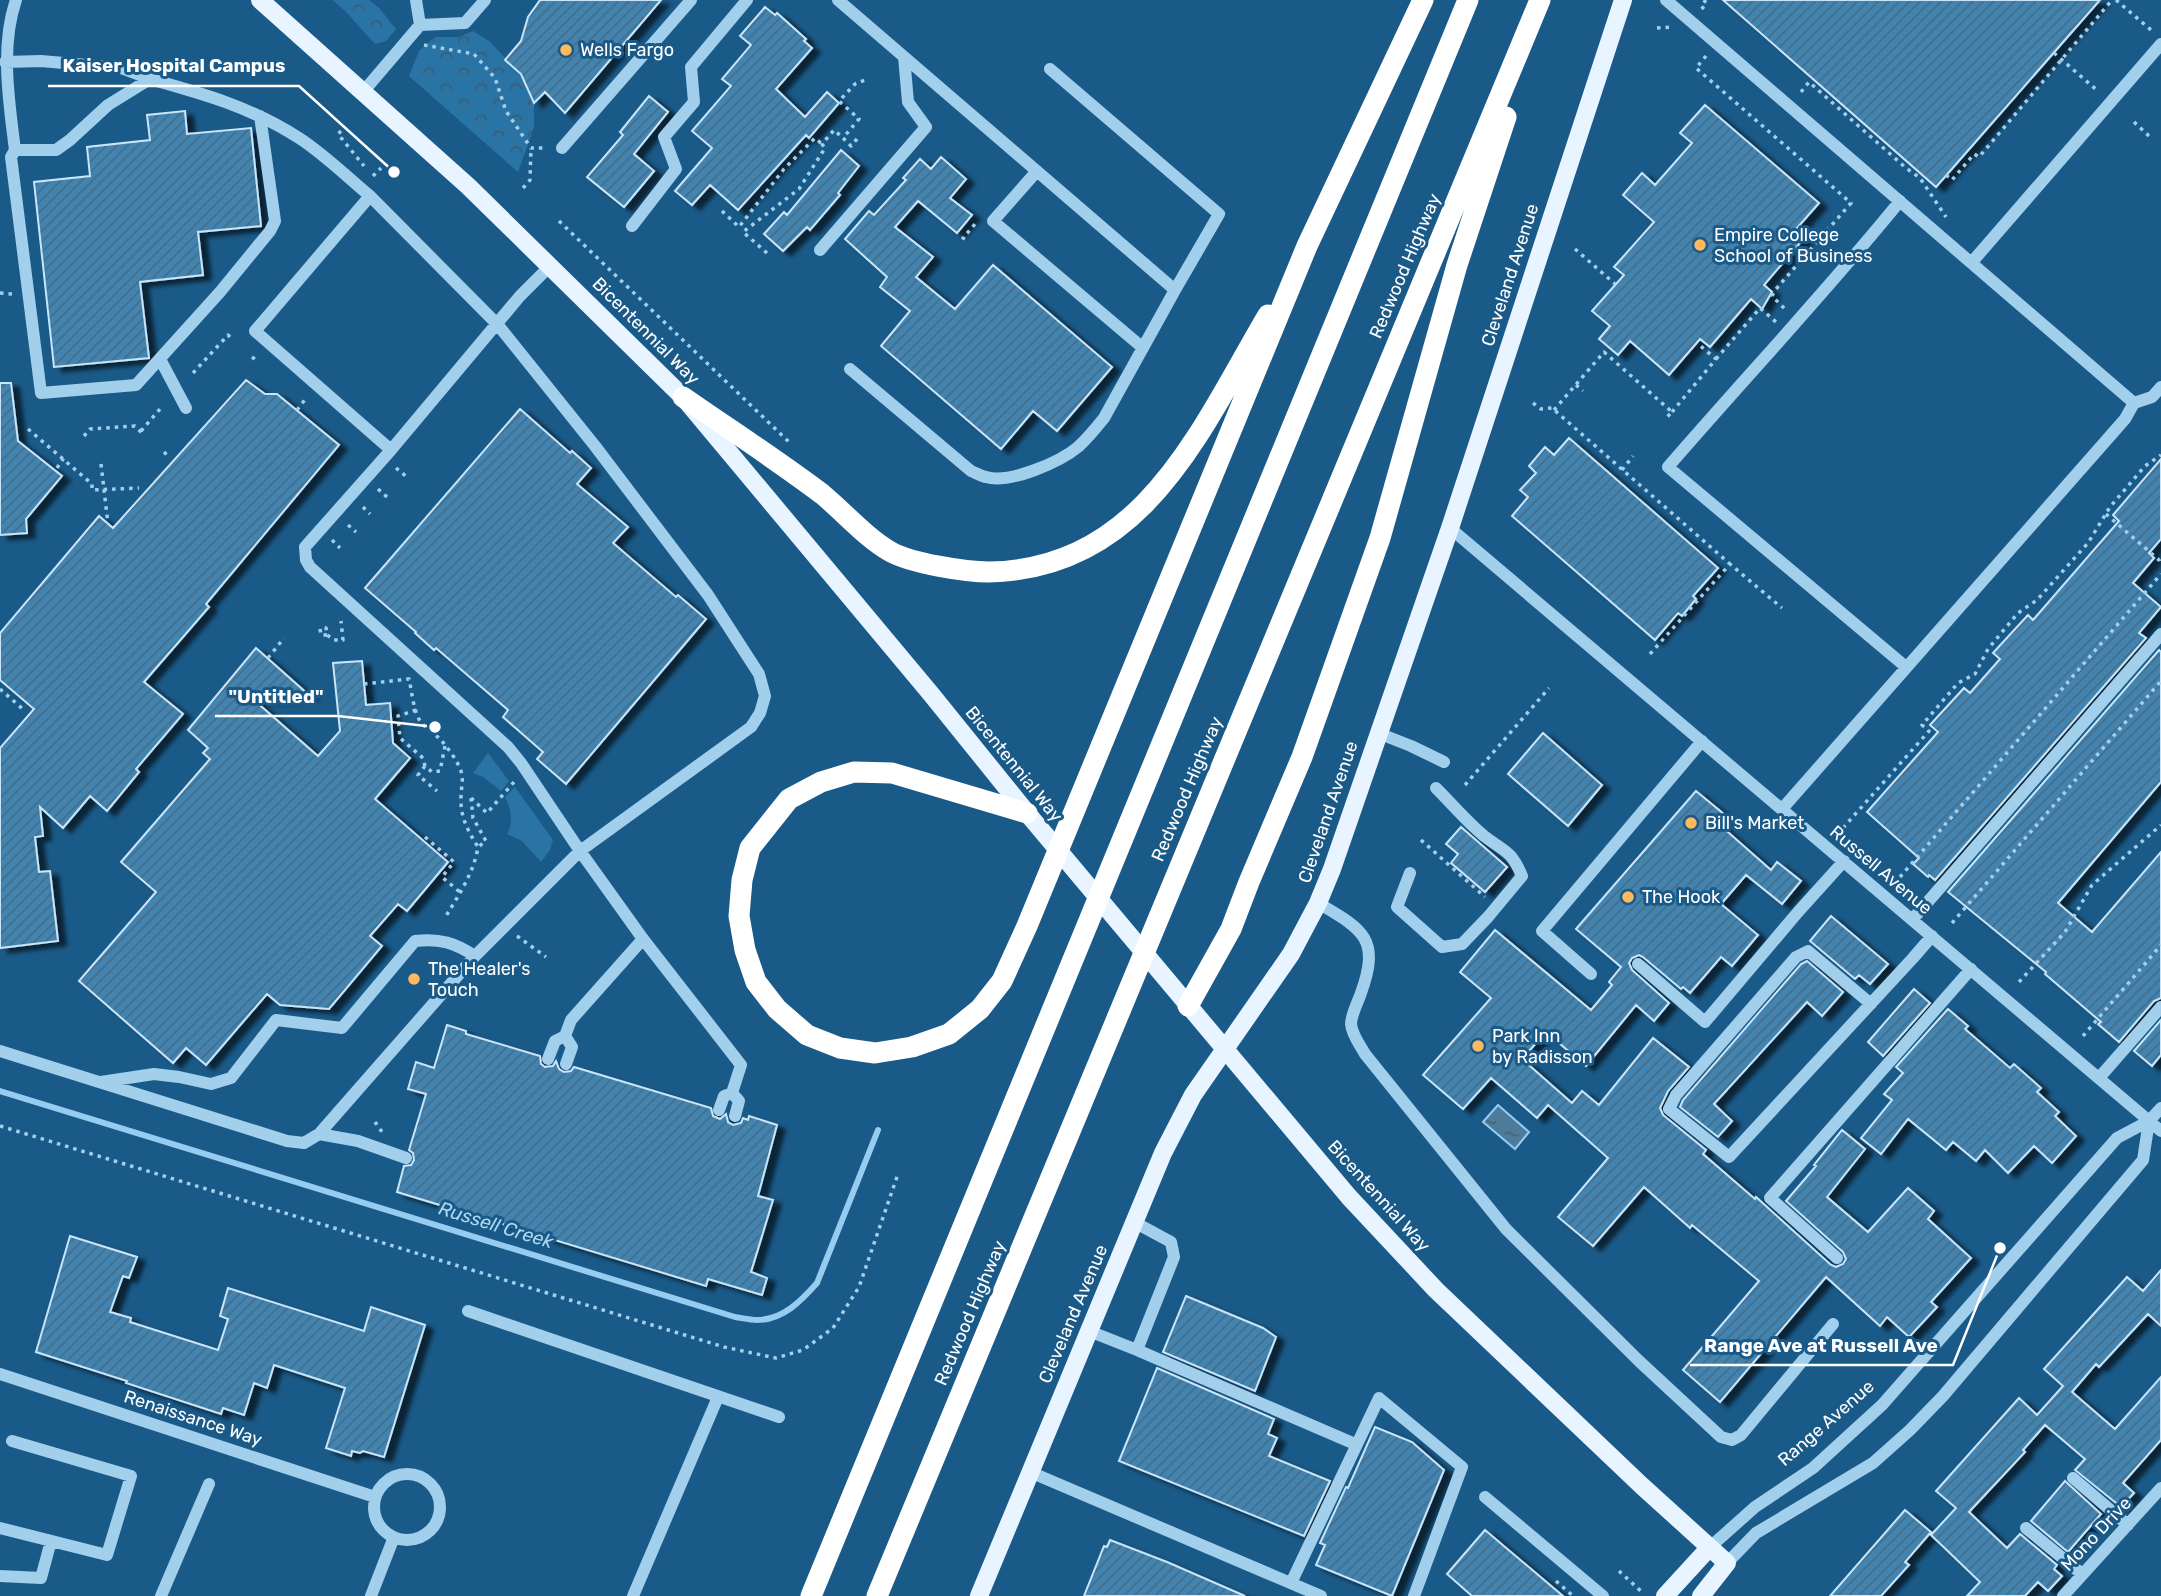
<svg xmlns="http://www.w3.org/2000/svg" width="2161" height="1596" font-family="Rubik,sans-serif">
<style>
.grass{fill:#2a73a5}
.park{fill:url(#park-crowns)}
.water{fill:url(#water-ripples);stroke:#95ccef;stroke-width:2}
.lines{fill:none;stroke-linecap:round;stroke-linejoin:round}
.stream{stroke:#95ccef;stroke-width:6}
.building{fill:url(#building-hatch);stroke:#c8e5f9;stroke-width:2;filter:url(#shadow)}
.path{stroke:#a2cfec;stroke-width:3.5;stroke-dasharray:3.5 5;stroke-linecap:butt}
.minor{stroke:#a2cfec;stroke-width:12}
.major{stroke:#e8f4ff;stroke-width:18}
.highway{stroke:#fff;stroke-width:21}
.poi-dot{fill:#ffb95e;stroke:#1a5a88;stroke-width:2.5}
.labels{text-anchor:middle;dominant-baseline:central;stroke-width:6;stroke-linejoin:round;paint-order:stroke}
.poi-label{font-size:18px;fill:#fff;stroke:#1a5a88;text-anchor:start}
.street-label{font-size:18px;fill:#fff;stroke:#1a5a88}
.water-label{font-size:19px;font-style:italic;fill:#aed8f4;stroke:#1a5a88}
.leader{fill:none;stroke:#fff;stroke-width:2.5}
.callout-dot{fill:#fff;stroke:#1a5a88;stroke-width:2.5}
.callout-label{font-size:19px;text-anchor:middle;font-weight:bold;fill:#fff;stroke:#1a5a88;stroke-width:6;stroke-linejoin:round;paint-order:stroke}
</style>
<defs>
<pattern id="park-crowns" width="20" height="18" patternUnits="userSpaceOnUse" patternTransform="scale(1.75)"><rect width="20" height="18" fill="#2a73a5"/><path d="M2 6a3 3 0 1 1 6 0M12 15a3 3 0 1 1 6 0" fill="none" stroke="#3e5c70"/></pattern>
<pattern id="water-ripples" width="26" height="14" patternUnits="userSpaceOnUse" patternTransform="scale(1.75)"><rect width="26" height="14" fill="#4c7b9c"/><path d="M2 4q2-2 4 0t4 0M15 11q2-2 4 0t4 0" fill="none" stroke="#4c6474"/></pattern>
<pattern id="building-hatch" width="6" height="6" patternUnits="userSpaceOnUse" patternTransform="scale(1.75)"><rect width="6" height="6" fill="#4384b1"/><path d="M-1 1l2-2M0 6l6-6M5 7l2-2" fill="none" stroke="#476b84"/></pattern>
<filter id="shadow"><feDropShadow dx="8" dy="4.5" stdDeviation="2" flood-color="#0009"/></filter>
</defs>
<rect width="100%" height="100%" fill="#1a5a88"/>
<path class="grass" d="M 488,753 L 509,781 L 501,791 L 483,777 L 473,773 Z
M 515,787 L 553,840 L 550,850 L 541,862 L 522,841 L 507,834 C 514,822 511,809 505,797 Z"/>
<path class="park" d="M 333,0 L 369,0 L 379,8 L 396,29 L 386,41 L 375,44 L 347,13 Z
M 473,31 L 489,41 L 521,74 L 534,103 L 534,127 L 518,172 L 409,76 L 419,51 L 435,37 L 459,37 Z"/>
<path class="water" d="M 1498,1105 L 1529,1132 L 1515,1149 L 1483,1122 Z"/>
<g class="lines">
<path class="stream" d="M 0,1091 L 735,1317 C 742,1318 750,1320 757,1320 C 783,1320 801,1301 817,1283 L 878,1130"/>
</g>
<path class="building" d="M 540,0 L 661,0 L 565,113 L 545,92 L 534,103 L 521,74 L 505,60 L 521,41 L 528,17 Z
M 1723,0 L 2100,0 L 1936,187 Z
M 765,7 L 775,15 L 777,13 L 806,39 L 804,41 L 812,48 L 776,89 L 805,117 L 827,92 L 839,103 L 809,138 L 806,135 L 738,210 L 710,185 L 692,205 L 675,191 L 712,148 L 692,131 L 731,86 L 722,79 L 751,45 L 740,36 Z
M 649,96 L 668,112 L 634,154 L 654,171 L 624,207 L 587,177 L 623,135 L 620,132 Z
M 1705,105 L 1819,203 L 1797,228 L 1806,236 L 1764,285 L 1772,292 L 1762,309 L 1751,299 L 1710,347 L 1700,339 L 1669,375 L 1630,341 L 1618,355 L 1599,339 L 1610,326 L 1592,311 L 1624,275 L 1614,267 L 1654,222 L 1623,195 L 1642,173 L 1655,185 L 1692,143 L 1680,133 Z
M 185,111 L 187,134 L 251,128 L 261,226 L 198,232 L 203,275 L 140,282 L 149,358 L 54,367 L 34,182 L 90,176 L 87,147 L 150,140 L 147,115 Z
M 841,150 L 859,166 L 838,193 L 840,195 L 810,230 L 807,227 L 783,251 L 764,234 L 784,212 L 787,215 Z
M 941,157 L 966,179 L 950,198 L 972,215 L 957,233 L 918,201 L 895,227 L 933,257 L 916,277 L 955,309 L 993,265 L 1112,367 L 1057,431 L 1033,411 L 1001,449 L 881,346 L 910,311 L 880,287 L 887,277 L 845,239 L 869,211 L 874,215 L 906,180 L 903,178 L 920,159 L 931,169 Z
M 246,380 L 265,394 L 277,394 L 339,445 L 206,604 L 209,607 L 144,682 L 183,714 L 136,769 L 139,772 L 107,811 L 90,796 L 63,828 L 40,807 L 43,836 L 35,837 L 39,872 L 50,871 L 58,941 L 0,948 L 0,748 L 34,709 L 0,680 L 0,633 L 99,516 L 113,528 Z
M 0,383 L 11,383 L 18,441 L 62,476 L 26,519 L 27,533 L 0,535 Z
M 520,409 L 570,453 L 572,451 L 591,468 L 577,484 L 628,527 L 613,543 L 676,597 L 678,595 L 706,619 L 566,784 L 537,759 L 543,752 L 503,717 L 508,710 L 436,648 L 434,650 L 415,633 L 416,632 L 365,588 Z
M 1569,438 L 1718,568 L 1693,596 L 1696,599 L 1682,616 L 1678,613 L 1655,640 L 1512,516 L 1528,497 L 1520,490 L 1536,473 L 1529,466 L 1545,447 L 1554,455 Z
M 2161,459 L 2161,539 L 2149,553 L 2154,558 L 2133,583 L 2161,607 L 2139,633 L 2146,638 L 1935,880 L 1929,875 L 1928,877 L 1913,864 L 1919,858 L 1867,812 L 1938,732 L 1930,725 L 1964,688 L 1970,693 L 2000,659 L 1993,653 L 2028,615 L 2033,620 L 2119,521 L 2113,515 Z
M 256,648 L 310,696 L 254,700 L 318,756 L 340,731 L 333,663 L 362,661 L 366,705 L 390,703 L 393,743 L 410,758 L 375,799 L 448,862 L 407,911 L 398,904 L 370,936 L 382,946 L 329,1009 L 280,1005 L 267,994 L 206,1065 L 186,1048 L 173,1063 L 79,981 L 156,892 L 121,862 L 210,759 L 203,753 L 208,748 L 188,730 Z
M 2159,650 L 2161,652 L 2161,782 L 2058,903 L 2092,932 L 2161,852 L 2161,998 L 2154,1001 L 2119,1042 L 2098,1024 L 2101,1022 L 2045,974 L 2046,972 L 1948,892 Z
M 1543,733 L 1602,785 L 1568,826 L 1508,774 Z
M 1696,791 L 1725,815 L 1723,818 L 1726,820 L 1721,826 L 1771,870 L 1777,862 L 1801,881 L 1782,904 L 1746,875 L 1721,904 L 1758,935 L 1732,966 L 1721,957 L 1690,993 L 1683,987 L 1681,989 L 1643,957 L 1639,955 L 1632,958 L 1629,963 L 1632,970 L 1669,1003 L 1654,1021 L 1636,1005 L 1586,1066 L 1546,1032 L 1522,1059 L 1572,1103 L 1582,1091 L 1599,1105 L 1653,1038 L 1689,1067 L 1668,1091 L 1660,1108 L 1663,1115 L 1706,1150 L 1703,1154 L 1755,1199 L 1756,1197 L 1831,1265 L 1836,1267 L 1843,1264 L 1846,1259 L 1843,1252 L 1786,1201 L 1816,1166 L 1814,1165 L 1842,1130 L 1865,1149 L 1827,1197 L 1868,1232 L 1908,1188 L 1934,1211 L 1928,1219 L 1971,1258 L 1931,1302 L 1937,1307 L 1909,1337 L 1887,1317 L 1880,1326 L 1826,1277 L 1720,1402 L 1683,1370 L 1759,1281 L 1692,1225 L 1690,1228 L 1644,1187 L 1593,1246 L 1558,1217 L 1608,1158 L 1548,1105 L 1537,1118 L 1491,1078 L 1463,1109 L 1423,1075 L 1491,998 L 1460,972 L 1495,930 L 1591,1010 L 1612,985 L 1609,982 L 1621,967 L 1576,929 Z
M 1461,827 L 1507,867 L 1485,892 L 1451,863 L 1458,854 L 1446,844 Z
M 1831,916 L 1888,964 L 1870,984 L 1859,975 L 1855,979 L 1810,941 Z
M 1807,961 L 1843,992 L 1822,1016 L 1807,1002 L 1714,1104 L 1732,1121 L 1718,1137 L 1680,1107 L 1683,1100 L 1801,964 Z
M 1914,989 L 1930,1003 L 1883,1056 L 1868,1042 Z
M 1948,1009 L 1968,1026 L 1965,1029 L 2010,1068 L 2014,1064 L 2041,1088 L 2037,1092 L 2059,1112 L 2055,1116 L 2076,1136 L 2052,1163 L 2034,1146 L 2008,1173 L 1985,1150 L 1976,1161 L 1953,1142 L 1946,1150 L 1908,1119 L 1881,1154 L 1861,1138 L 1892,1100 L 1884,1094 L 1903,1073 L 1896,1067 Z
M 2161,1020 L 2161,1055 L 2152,1066 L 2134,1051 Z
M 447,1025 L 466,1031 L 466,1034 L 540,1056 L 541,1064 L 545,1067 L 553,1066 L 556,1061 L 559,1069 L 564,1072 L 571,1071 L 574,1067 L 711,1108 L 713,1116 L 720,1119 L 726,1114 L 728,1122 L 733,1125 L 741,1123 L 743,1118 L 748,1120 L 749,1116 L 777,1125 L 758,1196 L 773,1200 L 751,1272 L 767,1278 L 762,1295 L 708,1279 L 706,1286 L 397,1192 L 404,1166 L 411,1165 L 414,1160 L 413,1153 L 409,1150 L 426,1094 L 408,1089 L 416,1062 L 434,1068 Z
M 70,1236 L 137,1257 L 129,1278 L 123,1276 L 110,1312 L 131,1318 L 130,1322 L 218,1350 L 228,1319 L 220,1316 L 228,1288 L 364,1331 L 371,1307 L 425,1325 L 384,1457 L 363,1451 L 360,1453 L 352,1451 L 351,1456 L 326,1448 L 345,1388 L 274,1365 L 267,1388 L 254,1383 L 244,1415 L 223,1408 L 221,1414 L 126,1383 L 127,1381 L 36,1352 Z
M 2161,1270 L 2161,1326 L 2148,1314 L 2099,1367 L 2096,1364 L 2072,1392 L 2115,1429 L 2161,1377 L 2161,1440 L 2123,1483 L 2134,1493 L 2121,1507 L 2075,1470 L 2085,1459 L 2045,1425 L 2023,1450 L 2025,1452 L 1969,1512 L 2007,1548 L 2020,1534 L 2057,1565 L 2054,1569 L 2062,1576 L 2048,1591 L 2038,1582 L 2025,1596 L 1967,1596 L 1980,1582 L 1931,1535 L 1956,1508 L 1936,1491 L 2019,1398 L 2037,1415 L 2063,1386 L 2044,1369 L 2127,1277 L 2143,1291 Z
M 1186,1296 L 1263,1328 L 1276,1337 L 1255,1391 L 1163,1352 Z
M 1157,1368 L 1274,1419 L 1268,1434 L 1277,1438 L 1269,1456 L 1330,1481 L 1304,1536 L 1119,1461 Z
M 1375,1427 L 1412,1442 L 1444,1470 L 1392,1596 L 1316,1565 L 1325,1545 L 1320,1543 L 1346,1487 L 1348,1488 Z
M 2065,1481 L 2101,1514 L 2068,1552 L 2031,1521 Z
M 1905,1510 L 1931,1532 L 1905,1562 L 1909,1565 L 1881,1596 L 1830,1596 Z
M 1485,1530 L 1563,1596 L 1472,1596 L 1447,1574 Z
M 1110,1540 L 1167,1562 L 1245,1596 L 1084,1596 L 1104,1546 L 1107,1547 Z"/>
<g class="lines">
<path class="path" d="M 2116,0 L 2151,30
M 1704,9 L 1701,6 L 1706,0
M 1657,28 L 1671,27
M 424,45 L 474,54 L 495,78 L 506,111 L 531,148 L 546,148
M 2054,53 L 2099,92
M 1706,56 L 1696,68 L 1851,203 L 1776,289 L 1772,296 L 1787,311
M 1801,92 L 1809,82 L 1906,168 L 1920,178 L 1946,217
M 2134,122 L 2149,136
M 341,131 L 338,134 L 364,166
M 857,139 L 851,146 L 843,138 L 859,119 L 839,101 L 855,84 L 865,80
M 1946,175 L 1952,180 L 1974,154 L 1979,157 L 2112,0
M 373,176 L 381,168
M 523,188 L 530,180 L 531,148
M 722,211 L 739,227 L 784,169 L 815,138 L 822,144
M 559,221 L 789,442
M 965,239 L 963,238 L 976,223
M 1575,249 L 1615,284
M 767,253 L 743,232 L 799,189 L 825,148 L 822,144 L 834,130 L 843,138
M 0,293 L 13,294
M 252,357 L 256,360
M 1716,359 L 1760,308 L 1776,322
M 193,373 L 228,335 L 231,338
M 1576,385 L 1583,391
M 1533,403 L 1541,409 L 1552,408 L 1730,564
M 297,410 L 307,397
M 1554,410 L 1604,352 L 1672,412 L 1666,418
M 1672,412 L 1716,359 L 1697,343
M 28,429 L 92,484 L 92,490 L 139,488
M 141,431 L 160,409
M 84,436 L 90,429 L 135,426 L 142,433
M 164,452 L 167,455
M 101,464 L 108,524
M 57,468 L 65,456
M 396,468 L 407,477
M 1622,470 L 1633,456
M 378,489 L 387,497
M 363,507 L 370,514
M 2106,514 L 2159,560 L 2161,566
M 348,525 L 356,532
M 332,540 L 340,548
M 327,635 L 321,635 L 320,629 L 326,628 L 327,635 L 334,640 L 343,640 L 341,621
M 1650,654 L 1730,564 L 1782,608
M 268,658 L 284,638
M 364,684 L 409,679 C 412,692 413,709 420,721 C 425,728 434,733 440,739 C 448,748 457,760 461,771 C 464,780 461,787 461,797 C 460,817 468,831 478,847 C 474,872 459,895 446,916
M 0,689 L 25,711
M 416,710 L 398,716 L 400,738 L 423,758 L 425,766 L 432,772 L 440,771 L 445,746
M 425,766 L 418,775 L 437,791
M 1465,785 L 1549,688
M 471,798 L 487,813 L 514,782
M 471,798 L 473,818 L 486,841 L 478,847
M 1843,828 L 1929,731 L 1922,725 L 1958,683 L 1975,674 L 1988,649 L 2018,613 L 2037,600 L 2088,543 L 2110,507 L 2145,466 L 2161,455
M 425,837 L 454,862 L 442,877 L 461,893
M 1421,840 L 1485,897
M 1900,877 L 2161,574
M 1952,923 L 2161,681
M 517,936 L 546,957
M 2019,982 L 2065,932 L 2092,885 L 2161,825
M 2083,1036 L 2161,945
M 375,1122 L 382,1132
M 0,1126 L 724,1347 L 776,1358 L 803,1350 L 833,1328 L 859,1287 L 898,1174
M 1619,1571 L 1643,1593
M 1556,1581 L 1573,1596"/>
<path class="minor" d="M 16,0 C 0,46 9,102 15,150 L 11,157 L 41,393 L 136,385 L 220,292 L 270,231 L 275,221 L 260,116
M 416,0 L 420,25
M 838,0 L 1175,290 L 1104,418 C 1096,428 1088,438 1078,447 C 1060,462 1010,484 986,477 C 981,476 976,473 971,471 L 850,369
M 1666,0 L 2134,403 L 2125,419 L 1782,809
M 5,62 L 41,61 L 121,68 L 150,79
M 1050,69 L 1219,214 L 1175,290
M 363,92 L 420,25 L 465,23 L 485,0
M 562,148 L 691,0
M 15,150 L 56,150 L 70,140 L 108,105 L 150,79 C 204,94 251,107 299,138 C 324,154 347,177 370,196
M 1037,171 L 993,221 L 1143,348
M 370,196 L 498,325 L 595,446 L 708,595 L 759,674 L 765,696 L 760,713 L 751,727 L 580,851 L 521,763 L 508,747 L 310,567 L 306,560 L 305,547 L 391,450 L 255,331 Z
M 1900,201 C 1826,292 1745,378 1668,467 L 1906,667
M 632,226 L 676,169 L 664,137 L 694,102 L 691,67 L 747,0
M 820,250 L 926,127 L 908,102 L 904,57
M 1972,262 L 2161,44
M 160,359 L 186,408
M 2134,403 L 2152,397 L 2161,387
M 391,450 L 520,296 L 551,265
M 1450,528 L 2161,1131
M 1378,733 L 1411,746 L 1444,762
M 1410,873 L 1397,907 L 1442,947 L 1462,944 L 1488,917 L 1522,876 C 1511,850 1505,852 1484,836 C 1467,822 1452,804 1436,788
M 1318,903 C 1362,929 1381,938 1361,993 C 1358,1002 1351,1015 1351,1024 C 1352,1035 1360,1045 1365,1054 L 1506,1229 L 1639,1361 L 1721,1437 L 1732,1440 L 1741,1435 L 1833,1324
M 1912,920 L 2161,634
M 1638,964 L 1705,1022 L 1798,912 L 1844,861
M 1591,974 L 1542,931 L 1702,741
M 1871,1004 L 1808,951 L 1796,957 L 1676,1095 L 1669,1109 L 1729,1157 L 1913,958 L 1932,936
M 565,1036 L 572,1047 L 566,1064
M 0,1051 L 287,1141 L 304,1143 L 319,1134 L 358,1141 L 406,1158
M 548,1059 L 555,1041 L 565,1036 L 571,1020 L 643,939
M 2099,1078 L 2161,1007
M 101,1082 L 154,1074 L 179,1077 L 211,1084 L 231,1078 L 276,1020 L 342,1028 L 415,941 C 440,938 455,943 475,956
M 732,1093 L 739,1101 L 735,1116
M 319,1134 L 475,956 L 580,851 L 643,939 L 741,1065 L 732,1093 L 724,1096 L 719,1110
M 1134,1222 L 1171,1242 L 1174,1257 L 1137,1350
M 1837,1258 L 1770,1198 L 1971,969
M 468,1311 L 779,1417
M 1089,1331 L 1137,1350 L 1355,1444
M 0,1374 L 375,1497
M 1030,1472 L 1321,1596
M374 1507a33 33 0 1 1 66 0a33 33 0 1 1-66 0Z
M 2073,1478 L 2128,1525
M 1485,1497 L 1603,1596
M 0,1528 L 107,1555 L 131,1476 L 12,1441
M 2026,1528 L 2082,1574
M 1709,1548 L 1755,1507 L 1813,1468 L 1882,1405 L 2117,1138 L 2149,1121 L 2161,1108
M 1727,1563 L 1756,1533 L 1873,1463 L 1910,1430 L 1943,1396 L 2143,1160 L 2149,1121
M 0,1576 L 41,1578 L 51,1541
M 1291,1583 L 1379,1398 L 1462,1467 L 1414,1596
M 161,1596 L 209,1484
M 371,1596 L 394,1537
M 633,1596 L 718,1397
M 2063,1596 L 2161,1488"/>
<path class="major" d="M 260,0 L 468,186 L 683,397 L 931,694 L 1027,813 L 1349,1197 L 1436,1290 L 1642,1486 L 1727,1563 L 1701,1596
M 979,1596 L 1163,1153 L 1193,1095 L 1291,954 L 1318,903 L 1332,869 L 1450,528 L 1623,0
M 1665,1596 L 1709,1548"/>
<path class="highway" d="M 683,397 C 729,429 777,460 822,494 C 845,513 865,537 891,552 C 911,563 965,572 989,572 C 1144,569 1200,430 1268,315
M 1027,813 L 892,773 L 854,772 L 821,782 L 789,799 L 750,848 L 742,880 L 739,916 L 745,950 L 756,982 L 777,1009 L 807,1035 L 840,1048 L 875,1053 L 912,1047 L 949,1034 L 980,1009 L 1002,981 L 1027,926 L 1307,246 L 1423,0
M 1188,1006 L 1231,929 L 1249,882 L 1302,757 L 1380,538 L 1457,265 L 1506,117
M 811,1596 L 1468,0
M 877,1596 L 1540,0"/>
</g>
<g class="poi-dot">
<circle cx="566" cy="50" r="7"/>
<circle cx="1700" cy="245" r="7"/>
<circle cx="1691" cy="823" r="7"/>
<circle cx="1628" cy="897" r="7"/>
<circle cx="414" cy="979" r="7"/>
<circle cx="1478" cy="1046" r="7"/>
</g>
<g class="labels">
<g class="poi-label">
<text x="580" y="50">Wells Fargo</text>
<text x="1714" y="235">Empire College<tspan x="1714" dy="21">School of Business</tspan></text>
<text x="1705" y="823">Bill's Market</text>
<text x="1642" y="897">The Hook</text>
<text x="428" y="969">The Healer's<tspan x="428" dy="21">Touch</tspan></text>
<text x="1492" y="1036">Park Inn<tspan x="1492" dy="21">by Radisson</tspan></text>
</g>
<g class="street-label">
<text transform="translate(1405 266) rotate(-67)">Redwood Highway</text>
<text transform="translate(1510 275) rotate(-72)">Cleveland Avenue</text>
<text transform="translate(646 331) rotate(45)">Bicentennial Way</text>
<text transform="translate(1014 764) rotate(51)">Bicentennial Way</text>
<text transform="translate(1187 789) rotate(-67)">Redwood Highway</text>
<text transform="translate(1328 812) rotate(-71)">Cleveland Avenue</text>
<text transform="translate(1881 870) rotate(40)">Russell Avenue</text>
<text transform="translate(1379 1196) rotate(48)">Bicentennial Way</text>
<text transform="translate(970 1313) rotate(-67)">Redwood Highway</text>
<text transform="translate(1073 1314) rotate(-67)">Cleveland Avenue</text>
<text transform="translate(193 1418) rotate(18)">Renaissance Way</text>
<text transform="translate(1826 1423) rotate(-41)">Range Avenue</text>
<text transform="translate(2096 1534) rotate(-47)">Mono Drive</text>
</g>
<g class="water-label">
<text transform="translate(496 1225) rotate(17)">Russell Creek</text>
</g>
</g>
<path class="leader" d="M394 172L299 86H48M435 727L338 716H215M2000 1248L1953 1365H1690"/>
<g class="callout-dot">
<circle cx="394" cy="172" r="7"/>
<circle cx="435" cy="727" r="7"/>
<circle cx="2000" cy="1248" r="7"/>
</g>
<g class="callout-label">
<text x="174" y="72">Kaiser Hospital Campus</text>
<text x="276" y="703">"Untitled"</text>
<text x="1821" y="1352">Range Ave at Russell Ave</text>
</g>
</svg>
